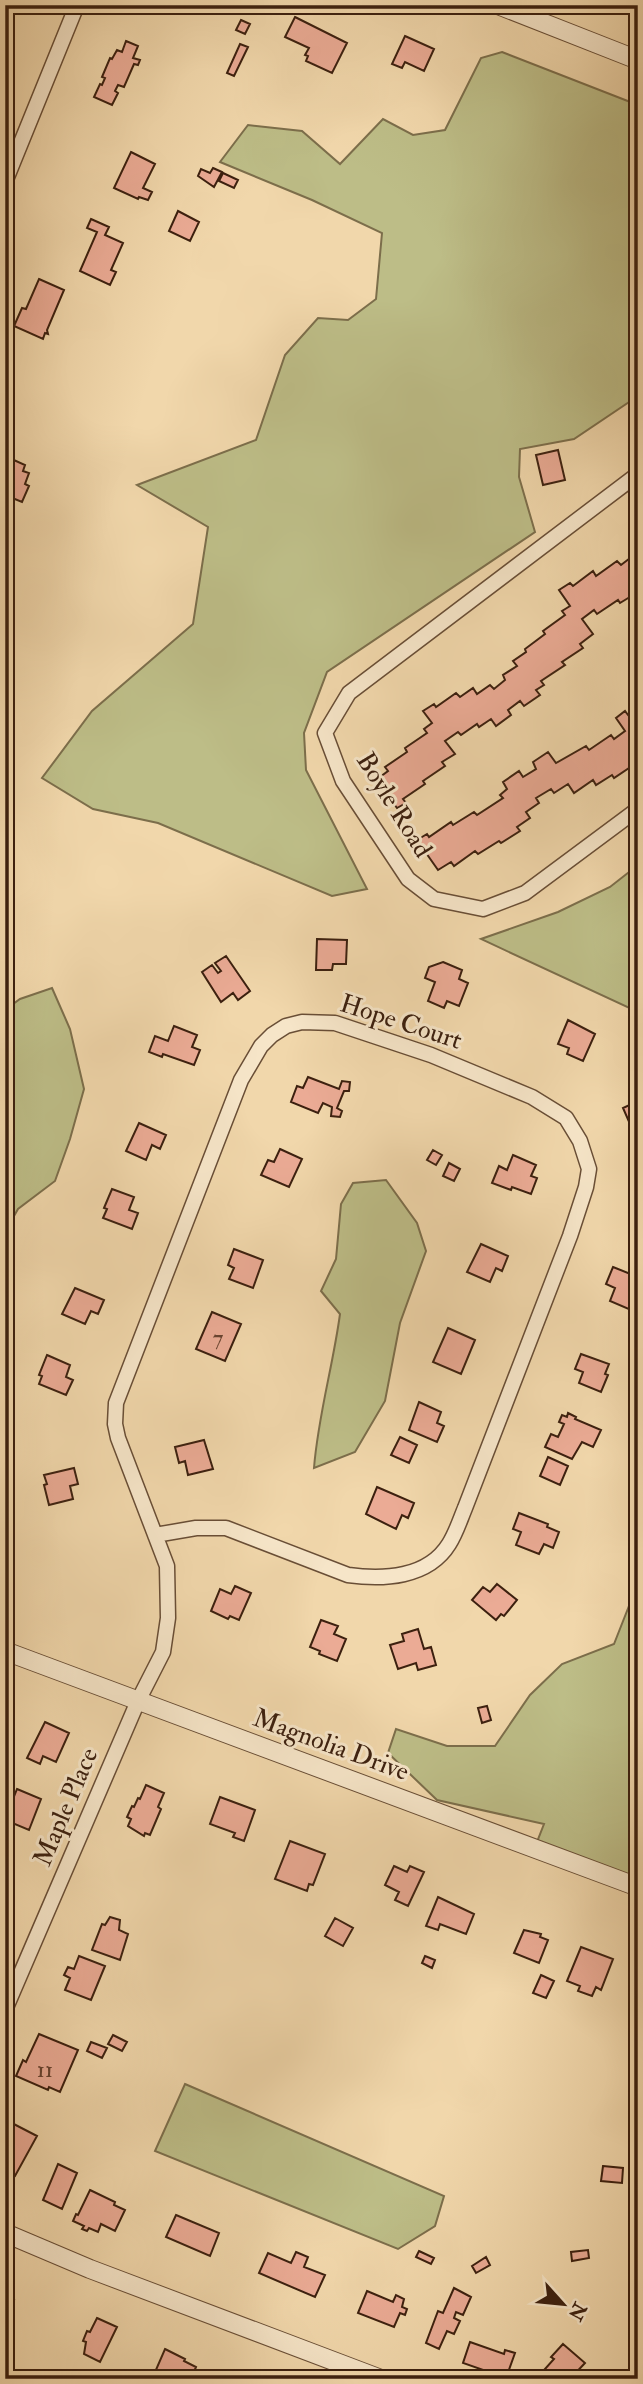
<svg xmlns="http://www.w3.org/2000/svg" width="643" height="2384" font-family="'IM FELL Double Pica',serif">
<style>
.green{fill:#bdbd87;stroke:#7c6e4b;stroke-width:2}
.building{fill:#ebab95;stroke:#3c200f;stroke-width:2}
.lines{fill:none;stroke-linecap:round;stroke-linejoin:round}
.minor-casing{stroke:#694e36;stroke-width:17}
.tertiary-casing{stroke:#694e36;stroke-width:20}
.minor{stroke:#f6e5c8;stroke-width:14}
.tertiary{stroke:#f6e5c8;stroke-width:18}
.labels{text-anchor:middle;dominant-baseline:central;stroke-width:6;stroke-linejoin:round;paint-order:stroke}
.number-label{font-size:23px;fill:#684330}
.street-label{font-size:26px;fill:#3c200f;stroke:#f6e5c8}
</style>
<rect width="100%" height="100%" fill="#f1d7ab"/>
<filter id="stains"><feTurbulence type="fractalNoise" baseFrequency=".00286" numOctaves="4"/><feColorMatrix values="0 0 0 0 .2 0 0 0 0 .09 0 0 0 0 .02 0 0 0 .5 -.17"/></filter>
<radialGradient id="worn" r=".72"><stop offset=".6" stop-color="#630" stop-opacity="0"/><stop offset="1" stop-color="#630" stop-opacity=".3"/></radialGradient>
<path class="green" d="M 502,52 L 638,105 L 638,396 L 574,439 L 520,449 L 519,477 L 535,532 L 327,672 L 304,733 L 306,770 L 367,889 L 332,896 L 158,823 L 93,809 L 42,778 L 92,711 L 193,624 L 208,527 L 137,485 L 256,440 L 285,355 L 318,318 L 348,320 L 376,299 L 382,233 L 312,200 L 220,162 L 248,125 L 302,131 L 340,164 L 383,119 L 413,135 L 445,130 L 481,58 Z
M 638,865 L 638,1012 L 481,939 L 558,912 L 610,887 Z
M 52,988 L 70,1029 L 84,1089 L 70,1139 L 55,1181 L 18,1209 L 5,1232 L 5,1010 L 20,999 Z
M 386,1180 L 417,1223 L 426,1251 L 400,1323 L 385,1401 L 355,1452 L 314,1468 C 318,1416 333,1366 340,1314 L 321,1291 L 336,1259 L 341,1204 L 353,1183 Z
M 638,1583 L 638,1880 L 537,1842 L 544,1824 L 437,1800 L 388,1753 L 396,1729 L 447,1746 L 495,1746 L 530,1695 L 562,1664 L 614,1644 Z
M 185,2084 L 444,2196 L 435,2226 L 398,2249 L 155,2151 Z"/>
<path class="building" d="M 295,17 L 347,43 L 332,73 L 306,61 L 308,56 L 305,55 L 309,48 L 285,37 Z
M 241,20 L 250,24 L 245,34 L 236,30 Z
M 405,36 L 434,49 L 424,71 L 405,62 L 402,68 L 392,64 Z
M 126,41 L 138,46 L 133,58 L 140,60 L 138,65 L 134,64 L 124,87 L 118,85 L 115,91 L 118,93 L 112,105 L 94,97 L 100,84 L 102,85 L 105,78 L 102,77 L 110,58 L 112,59 L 117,50 L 122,52 Z
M 240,44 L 248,47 L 234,76 L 227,73 Z
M 131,152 L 155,164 L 143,188 L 152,192 L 148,200 L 139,197 L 138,199 L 114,188 Z
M 213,168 L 222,172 L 214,187 L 198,176 L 201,169 L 210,173 Z
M 223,173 L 238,180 L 234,188 L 219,181 Z
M 178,211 L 199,222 L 190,241 L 169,231 Z
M 91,219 L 109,227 L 105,235 L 123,243 L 111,270 L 116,272 L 110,285 L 80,271 L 97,232 L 87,228 Z
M 39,279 L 64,290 L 47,330 L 48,334 L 45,333 L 43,339 L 14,326 L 22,308 L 26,309 Z
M 558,450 L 565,480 L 543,485 L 536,455 Z
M 5,456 L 25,465 L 23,471 L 29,473 L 25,484 L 29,486 L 22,502 L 5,495 Z
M 638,552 L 638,592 L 620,603 L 618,600 L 597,614 L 594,610 L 582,619 L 593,634 L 580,644 L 583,648 L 562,662 L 565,665 L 541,681 L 544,685 L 536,690 L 540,695 L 524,706 L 520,701 L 508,710 L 511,715 L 496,726 L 491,719 L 479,727 L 477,724 L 461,735 L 458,732 L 445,741 L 455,754 L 442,762 L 445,766 L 423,781 L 425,784 L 403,799 L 406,803 L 397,808 L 376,780 L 388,771 L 385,767 L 407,752 L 405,748 L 427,733 L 424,729 L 432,723 L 423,711 L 434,704 L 436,707 L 456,693 L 460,697 L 473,688 L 477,694 L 490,685 L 494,689 L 505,680 L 503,675 L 517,666 L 513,661 L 526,652 L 525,649 L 545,634 L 543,631 L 565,615 L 562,611 L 570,606 L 559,590 L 570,583 L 573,586 L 593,571 L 596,576 L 617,561 L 621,565 Z
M 638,708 L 638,767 L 635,764 L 614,778 L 612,775 L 596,785 L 593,780 L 574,793 L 568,784 L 554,793 L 551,789 L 536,798 L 539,803 L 526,812 L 530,818 L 517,827 L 520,831 L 501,843 L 499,841 L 478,854 L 475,851 L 454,866 L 451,862 L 438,870 L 417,840 L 427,834 L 429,837 L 451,822 L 453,825 L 474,812 L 477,815 L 503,798 L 500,795 L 507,789 L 503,782 L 519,771 L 523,777 L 536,769 L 533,762 L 548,752 L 556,763 L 586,746 L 589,750 L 611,735 L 614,739 L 625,731 L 616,718 L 625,711 L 628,715 Z
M 317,939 L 347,940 L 346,964 L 333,964 L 332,970 L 316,970 Z
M 226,956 L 250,991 L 238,1000 L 233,993 L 221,1002 L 202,972 L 212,965 L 218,973 L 221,971 L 215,963 Z
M 443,962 L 462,970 L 459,979 L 468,983 L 459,1006 L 447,1001 L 444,1008 L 428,1001 L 435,982 L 425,978 L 429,967 Z
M 568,1020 L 595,1034 L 583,1061 L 567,1054 L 569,1048 L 558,1044 Z
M 174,1026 L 197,1035 L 192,1047 L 200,1050 L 194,1065 L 163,1054 L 162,1057 L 149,1052 L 155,1036 L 168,1041 Z
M 308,1077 L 339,1089 L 342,1081 L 350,1082 L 349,1091 L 344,1091 L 337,1108 L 342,1111 L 340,1117 L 331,1116 L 332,1107 L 323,1103 L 318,1113 L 291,1102 L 297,1086 L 303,1088 Z
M 638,1101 L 638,1123 L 637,1121 L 630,1124 L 623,1108 Z
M 139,1123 L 166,1135 L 160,1149 L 152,1145 L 146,1160 L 126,1151 Z
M 280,1149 L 302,1159 L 289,1187 L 261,1175 L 268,1160 L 274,1162 Z
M 433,1150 L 442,1155 L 436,1165 L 427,1160 Z
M 513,1155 L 536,1165 L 531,1176 L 537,1178 L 531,1194 L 512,1187 L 511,1190 L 492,1183 L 499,1166 L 507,1170 Z
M 449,1163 L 460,1169 L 454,1181 L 443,1176 Z
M 112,1189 L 134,1197 L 129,1210 L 138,1213 L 132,1229 L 103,1218 L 107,1209 L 104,1208 Z
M 481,1244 L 508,1256 L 502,1271 L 496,1268 L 490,1282 L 467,1272 Z
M 234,1249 L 263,1260 L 253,1288 L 229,1279 L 234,1268 L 228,1265 Z
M 613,1267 L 638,1277 L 638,1294 L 631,1310 L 610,1301 L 615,1288 L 606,1284 Z
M 75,1288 L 104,1300 L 98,1314 L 91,1311 L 85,1324 L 62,1314 Z
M 212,1312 L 241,1324 L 225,1361 L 196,1349 Z
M 448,1328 L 475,1340 L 461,1374 L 433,1362 Z
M 581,1354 L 609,1364 L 605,1374 L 608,1375 L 601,1392 L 579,1383 L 583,1372 L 575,1369 Z
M 47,1355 L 70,1365 L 66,1377 L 73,1380 L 66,1395 L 39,1384 L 42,1376 L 39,1375 Z
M 419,1402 L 441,1412 L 437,1423 L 444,1426 L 437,1442 L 409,1430 Z
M 568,1413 L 576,1417 L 575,1419 L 601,1430 L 593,1447 L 582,1442 L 572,1459 L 545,1447 L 551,1434 L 558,1437 L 564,1424 L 559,1422 L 562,1415 L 567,1417 Z
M 400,1437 L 417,1445 L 409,1463 L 391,1455 Z
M 204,1440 L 213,1469 L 188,1475 L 185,1461 L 179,1463 L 175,1447 Z
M 548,1457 L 568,1466 L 560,1485 L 540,1476 Z
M 74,1468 L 78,1484 L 70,1486 L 73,1499 L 49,1505 L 44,1485 L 47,1484 L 44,1475 Z
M 377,1487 L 414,1503 L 408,1518 L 402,1515 L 396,1529 L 366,1514 Z
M 519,1513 L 548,1524 L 547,1527 L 559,1532 L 553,1548 L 544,1544 L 539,1554 L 516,1545 L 521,1532 L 513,1529 Z
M 497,1584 L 517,1600 L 504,1616 L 501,1614 L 496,1620 L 472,1600 L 483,1587 L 490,1592 Z
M 235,1586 L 251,1593 L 239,1620 L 230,1616 L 228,1619 L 211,1611 L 220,1589 L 231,1594 Z
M 321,1620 L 338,1626 L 334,1634 L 346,1639 L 337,1661 L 319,1654 L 320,1651 L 310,1647 Z
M 418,1629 L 424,1649 L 431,1647 L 436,1665 L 418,1670 L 416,1663 L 398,1669 L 390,1645 L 404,1641 L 402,1634 Z
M 487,1706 L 491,1720 L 482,1723 L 478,1708 Z
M 45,1722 L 69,1733 L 56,1762 L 43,1756 L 40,1764 L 27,1758 Z
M 146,1785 L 164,1793 L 158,1807 L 161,1809 L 150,1835 L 145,1833 L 144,1836 L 128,1826 L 131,1819 L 127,1817 L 132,1806 L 134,1807 L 138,1798 L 140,1799 Z
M 17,1789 L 41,1799 L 29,1830 L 5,1820 L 7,1808 L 9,1809 Z
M 220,1797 L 255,1810 L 244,1841 L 233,1837 L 235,1833 L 210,1824 Z
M 290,1841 L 325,1854 L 313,1885 L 309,1884 L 307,1891 L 275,1879 Z
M 394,1866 L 407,1872 L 410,1866 L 424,1872 L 408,1906 L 395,1900 L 399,1892 L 385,1885 Z
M 438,1897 L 474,1914 L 466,1934 L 440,1924 L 438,1930 L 426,1926 Z
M 110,1917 L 120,1920 L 119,1930 L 128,1934 L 120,1960 L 92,1950 L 102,1924 L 105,1925 Z
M 335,1918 L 353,1928 L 343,1946 L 325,1936 Z
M 524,1930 L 541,1934 L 540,1937 L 548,1940 L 539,1963 L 514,1953 Z
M 581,1947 L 613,1959 L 601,1990 L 596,1987 L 592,1996 L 578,1991 L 580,1986 L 567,1981 Z
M 79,1956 L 105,1966 L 91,2000 L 65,1990 L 70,1978 L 64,1975 L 68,1967 L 74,1969 Z
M 425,1956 L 435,1960 L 432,1968 L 422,1963 Z
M 541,1975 L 554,1981 L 546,1998 L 533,1993 Z
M 39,2034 L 78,2050 L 60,2092 L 49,2087 L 48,2090 L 16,2076 L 23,2060 L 26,2062 Z
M 113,2035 L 127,2042 L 122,2051 L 108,2044 Z
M 91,2042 L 107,2048 L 102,2058 L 87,2051 Z
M 6,2120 L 37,2136 L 15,2176 L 5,2171 Z
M 58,2164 L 77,2173 L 62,2209 L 43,2200 Z
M 603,2166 L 623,2168 L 622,2183 L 601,2181 Z
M 90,2190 L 115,2202 L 114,2205 L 125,2210 L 115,2231 L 101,2224 L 98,2232 L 89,2228 L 87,2231 L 82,2229 L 84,2226 L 73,2221 L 76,2214 L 78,2215 Z
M 176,2215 L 219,2233 L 210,2256 L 166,2237 Z
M 588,2250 L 589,2258 L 572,2261 L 571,2252 Z
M 419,2251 L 434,2258 L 431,2264 L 416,2257 Z
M 296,2252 L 308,2257 L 304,2267 L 325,2275 L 315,2297 L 259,2273 L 268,2253 L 291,2263 Z
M 486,2257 L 490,2265 L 476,2273 L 472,2266 Z
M 454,2288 L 471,2297 L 463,2315 L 456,2312 L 454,2318 L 460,2321 L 454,2334 L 447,2331 L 439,2349 L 426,2343 L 438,2311 L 443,2313 Z
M 367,2291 L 393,2302 L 396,2295 L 404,2299 L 402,2307 L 407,2309 L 405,2315 L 400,2313 L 394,2327 L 358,2313 Z
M 5,2297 L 14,2300 L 5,2323 Z
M 97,2318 L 117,2327 L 100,2362 L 84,2354 L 86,2342 L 83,2341 L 87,2331 L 90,2332 Z
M 470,2342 L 504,2354 L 505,2350 L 515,2353 L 506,2378 L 463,2363 Z
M 563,2344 L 585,2363 L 570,2379 L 536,2379 L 554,2359 L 551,2357 Z
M 165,2349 L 185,2359 L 184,2361 L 196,2367 L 191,2379 L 152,2379 Z"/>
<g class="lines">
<defs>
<path id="minor" d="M 5,182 L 77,5
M 638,474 L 349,693 L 325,733 L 343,781 L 408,879 L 434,899 L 483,909 L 525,893 L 638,809
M 5,2010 L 138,1701 L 163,1652 L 168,1618 L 167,1566 L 118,1438 L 115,1424 L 116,1403 L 241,1080 L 261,1046 L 272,1035 L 286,1026 L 302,1022 L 335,1023 L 431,1055 L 532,1097 L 566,1118 L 580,1141 L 589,1169 L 586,1187 L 570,1236 L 465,1508 C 460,1520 456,1533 449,1544 C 428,1578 383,1580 348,1575 L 226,1528 L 196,1528 L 155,1535"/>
<path id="tertiary" d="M 498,5 L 638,60
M 5,1651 L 638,1887
M 5,2233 L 90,2269 L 381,2379"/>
</defs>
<use href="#minor" class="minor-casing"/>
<use href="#tertiary" class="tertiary-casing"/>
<use href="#minor" class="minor"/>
<use href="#tertiary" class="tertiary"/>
</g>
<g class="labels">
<g class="number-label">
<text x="218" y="1337">7</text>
<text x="45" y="2069">11</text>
</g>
<g class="street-label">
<text transform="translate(394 805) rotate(58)">Boyle Road</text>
<text transform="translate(401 1022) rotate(18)">Hope Court</text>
<text transform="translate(331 1745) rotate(20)">Magnolia Drive</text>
<text transform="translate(66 1807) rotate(-67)">Maple Place</text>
</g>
</g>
<rect width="643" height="2384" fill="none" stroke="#f1d7ab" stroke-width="28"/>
<rect x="7" y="7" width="629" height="2370" fill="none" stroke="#3c200f" stroke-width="3.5"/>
<rect x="14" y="14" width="615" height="2356" fill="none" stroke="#3c200f" stroke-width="2"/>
<g transform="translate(563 2304) rotate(117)" stroke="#f6e5c8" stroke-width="5" paint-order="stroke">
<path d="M0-5L12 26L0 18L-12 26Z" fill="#3c200f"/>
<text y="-10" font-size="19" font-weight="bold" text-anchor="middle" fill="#3c200f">N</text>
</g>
<rect width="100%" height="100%" filter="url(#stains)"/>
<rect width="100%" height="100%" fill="url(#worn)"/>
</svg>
